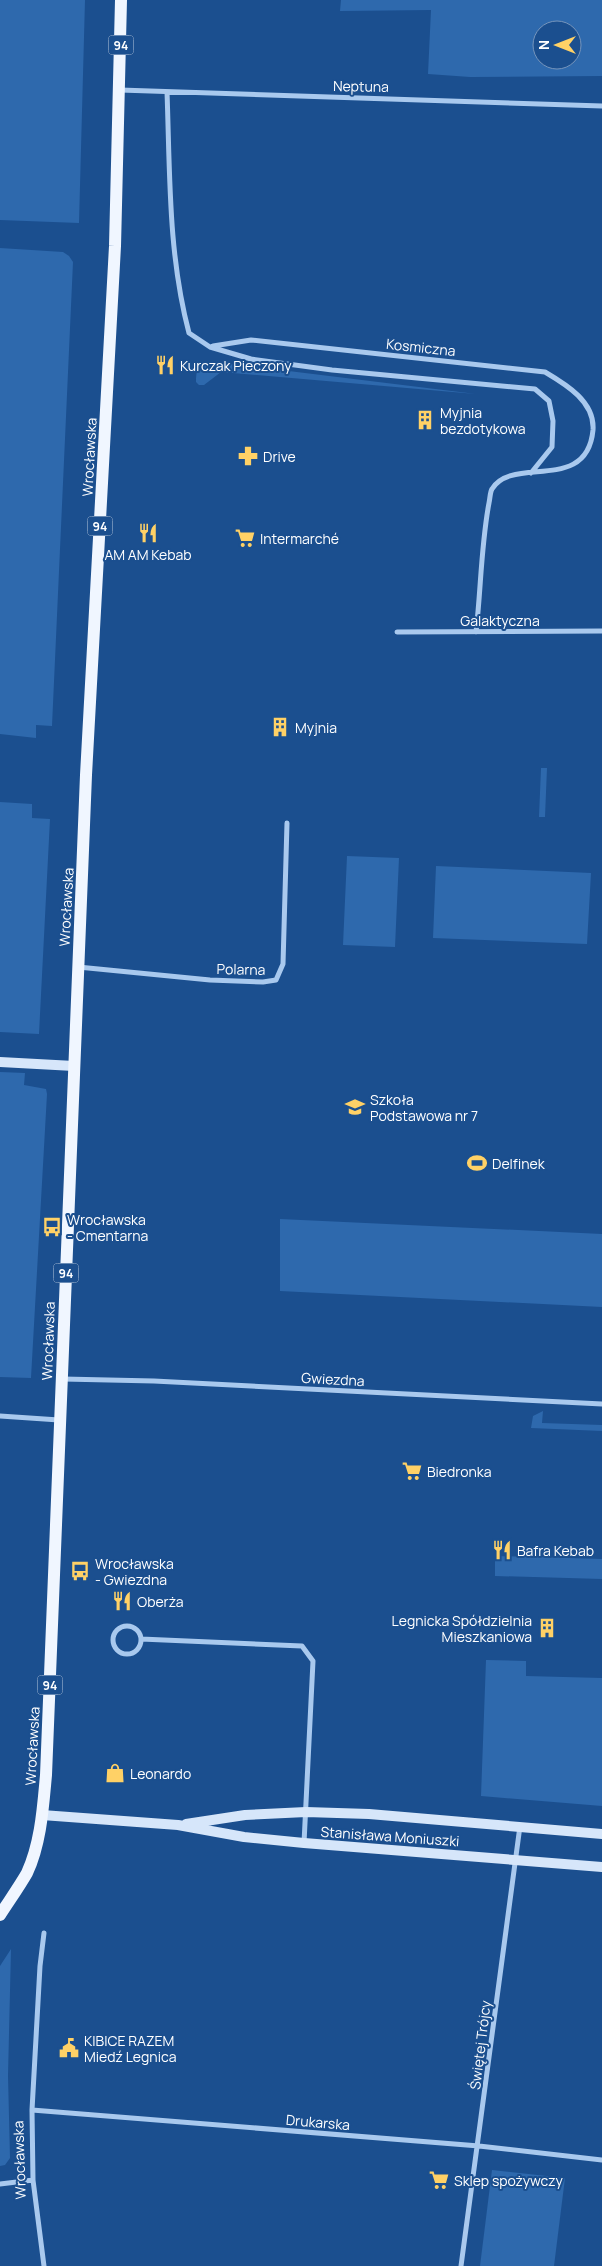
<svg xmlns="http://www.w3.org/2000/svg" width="602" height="2266" font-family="Manrope,sans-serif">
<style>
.green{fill:#2e69ad;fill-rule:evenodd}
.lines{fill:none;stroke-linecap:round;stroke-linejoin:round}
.street{stroke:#a9c9ee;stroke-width:5}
.secondary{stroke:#d6e6fa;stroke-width:10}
.primary{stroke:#f0f6ff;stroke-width:12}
.labels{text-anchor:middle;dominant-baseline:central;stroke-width:4;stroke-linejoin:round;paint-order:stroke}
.shield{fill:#1b4f8f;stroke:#bbcadd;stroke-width:1}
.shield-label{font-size:12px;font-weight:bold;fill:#fff}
.street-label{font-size:14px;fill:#fff;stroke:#1b4f8f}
.poi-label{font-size:14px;fill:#fff;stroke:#1b4f8f;text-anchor:start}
</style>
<rect width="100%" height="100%" fill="#1b4f8f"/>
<path class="green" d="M 0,0 L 85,0 L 79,223 L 0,220 Z
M 341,0 L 602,0 L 602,76 L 470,77 L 428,74 L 431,10 L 340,11 ZM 542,30 L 572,30 L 572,60 L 542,60 Z
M 0,248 L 63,252 L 69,256 L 73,262 L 52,726 L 36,725 L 36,738 L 0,734 Z
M 205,362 L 216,362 L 476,394 L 221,372 L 204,385 L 199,385 L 196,382 C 196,372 197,368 205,362 Z
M 541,768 L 547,768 L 545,817 L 539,817 Z
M 0,802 L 32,804 L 32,818 L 50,819 L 39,1034 L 0,1032 Z
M 347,856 L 399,858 L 395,947 L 343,945 Z
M 436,866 L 591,873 L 587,944 L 433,938 Z
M 0,1072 L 25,1073 L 24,1085 L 46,1089 L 47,1094 L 31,1378 L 0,1377 Z
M 280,1219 L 602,1234 L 602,1307 L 280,1291 Z
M 543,1411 L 542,1423 L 602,1425 L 602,1431 L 531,1428 L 533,1416 Z
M 495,1556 L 602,1559 L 602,1579 L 495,1576 Z
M 486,1660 L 526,1661 L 526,1676 L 602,1678 L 602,1806 L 481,1796 Z
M 11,1949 L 8,2076 L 10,2158 L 5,2165 L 0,2166 L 0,1966 Z
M 492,2170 L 565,2178 L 554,2266 L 480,2266 Z"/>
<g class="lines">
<path class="street" d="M 120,90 L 602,106
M 167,92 C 170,172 168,254 189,333 L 210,347 L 251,359 L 332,370 L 535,389 L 549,401 L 553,421 L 552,447 L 531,473
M 213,346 L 251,340 L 545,372 C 567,385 595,402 593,430 C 587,494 513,455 492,489 C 490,492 490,499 489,503 C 481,545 481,589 476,632
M 397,632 L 602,631
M 78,967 L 210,980 L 263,982 L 276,980 L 283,964 L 287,823
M 63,1379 L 154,1381 L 602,1404
M 0,1416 L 59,1420
M113 1640a14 14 0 1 1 28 0a14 14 0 1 1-28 0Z
M 141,1639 L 302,1646 L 313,1661 L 304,1843
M 32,2110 L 479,2146 L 602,2160
M 0,2184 L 33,2180
M 44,2266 L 33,2180 L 32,2110 L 40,1966 L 44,1933
M 461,2266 L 520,1826"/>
<path class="secondary" d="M 0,1062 L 74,1066
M 42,1815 L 178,1825 L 244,1837 L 304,1843 L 602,1867
M 186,1824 L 245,1815 L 306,1812 L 369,1814 L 602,1834"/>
<path class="primary" d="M 0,1915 C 9,1901 19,1887 27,1873 C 41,1843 43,1807 46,1775 L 86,775 L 115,246 L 121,0"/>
</g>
<defs>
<symbol id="restaurant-bare" viewBox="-9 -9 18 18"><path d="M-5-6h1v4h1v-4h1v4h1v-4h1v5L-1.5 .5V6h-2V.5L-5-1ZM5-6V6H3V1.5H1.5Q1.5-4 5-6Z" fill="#ffd166" stroke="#1b4f8f" stroke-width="2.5" paint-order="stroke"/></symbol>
<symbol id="building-bare" viewBox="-9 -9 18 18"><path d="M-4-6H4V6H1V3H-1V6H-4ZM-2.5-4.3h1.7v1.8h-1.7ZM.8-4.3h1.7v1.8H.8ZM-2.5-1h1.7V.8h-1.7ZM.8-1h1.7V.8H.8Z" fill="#ffd166" stroke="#1b4f8f" stroke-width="2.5" paint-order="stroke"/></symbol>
<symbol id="pharmacy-bare" viewBox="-9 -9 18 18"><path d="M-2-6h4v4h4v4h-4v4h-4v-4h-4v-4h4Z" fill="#ffd166" stroke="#1b4f8f" stroke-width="2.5" paint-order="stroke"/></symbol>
<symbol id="supermarket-bare" viewBox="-9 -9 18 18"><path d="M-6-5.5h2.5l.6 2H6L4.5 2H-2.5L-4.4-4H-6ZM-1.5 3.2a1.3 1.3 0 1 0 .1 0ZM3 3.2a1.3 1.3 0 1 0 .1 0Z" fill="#ffd166" stroke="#1b4f8f" stroke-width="2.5" paint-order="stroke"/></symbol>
<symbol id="school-bare" viewBox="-9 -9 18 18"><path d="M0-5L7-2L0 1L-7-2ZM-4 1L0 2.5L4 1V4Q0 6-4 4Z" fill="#ffd166" stroke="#1b4f8f" stroke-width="2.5" paint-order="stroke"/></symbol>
<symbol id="stadium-bare" viewBox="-9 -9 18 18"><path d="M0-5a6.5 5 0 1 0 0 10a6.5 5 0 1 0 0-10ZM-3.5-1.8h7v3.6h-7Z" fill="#ffd166" stroke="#1b4f8f" stroke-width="2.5" paint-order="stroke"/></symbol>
<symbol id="bus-bare" viewBox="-9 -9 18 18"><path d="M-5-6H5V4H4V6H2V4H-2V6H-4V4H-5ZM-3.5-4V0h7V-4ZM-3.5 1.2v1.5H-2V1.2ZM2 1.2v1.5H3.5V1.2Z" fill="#ffd166" stroke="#1b4f8f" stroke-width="2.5" paint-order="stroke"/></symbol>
<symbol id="shop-bare" viewBox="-9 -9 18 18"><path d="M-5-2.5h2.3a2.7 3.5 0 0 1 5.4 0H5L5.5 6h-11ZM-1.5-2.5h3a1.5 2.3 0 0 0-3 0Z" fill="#ffd166" stroke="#1b4f8f" stroke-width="2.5" paint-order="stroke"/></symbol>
<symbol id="civic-bare" viewBox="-9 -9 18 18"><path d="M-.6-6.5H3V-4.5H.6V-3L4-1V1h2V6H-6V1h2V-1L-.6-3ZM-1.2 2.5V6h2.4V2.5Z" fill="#ffd166" stroke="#1b4f8f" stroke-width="2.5" paint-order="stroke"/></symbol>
</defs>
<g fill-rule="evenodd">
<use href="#restaurant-bare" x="151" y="351" width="28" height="28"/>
<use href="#building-bare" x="411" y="406" width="28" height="28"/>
<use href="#pharmacy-bare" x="234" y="442" width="28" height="28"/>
<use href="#restaurant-bare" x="134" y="519" width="28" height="28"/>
<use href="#supermarket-bare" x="231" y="524" width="28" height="28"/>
<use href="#building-bare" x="266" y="713" width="28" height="28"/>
<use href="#school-bare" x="341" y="1093" width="28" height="28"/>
<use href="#stadium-bare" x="463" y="1149" width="28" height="28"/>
<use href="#bus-bare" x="38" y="1213" width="28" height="28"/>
<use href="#supermarket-bare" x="398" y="1457" width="28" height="28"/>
<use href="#restaurant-bare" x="488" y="1536" width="28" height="28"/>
<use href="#bus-bare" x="66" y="1557" width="28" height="28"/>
<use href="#restaurant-bare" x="108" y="1587" width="28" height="28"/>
<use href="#building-bare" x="533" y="1614" width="28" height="28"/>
<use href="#shop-bare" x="101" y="1759" width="28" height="28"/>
<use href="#civic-bare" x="55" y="2034" width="28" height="28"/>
<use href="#supermarket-bare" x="425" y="2166" width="28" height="28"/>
</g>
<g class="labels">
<g class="shield">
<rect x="108.5" y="35.5" width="25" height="19" rx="4"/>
<rect x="87.5" y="516.5" width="25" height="19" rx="4"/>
<rect x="53.5" y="1263.5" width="25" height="19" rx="4"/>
<rect x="37.5" y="1675.5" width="25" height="19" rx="4"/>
</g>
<g class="shield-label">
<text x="121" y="45">94</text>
<text x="100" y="526">94</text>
<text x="66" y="1273">94</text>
<text x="50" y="1685">94</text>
</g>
<g class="street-label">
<text transform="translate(361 86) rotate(1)">Neptuna</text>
<text transform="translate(421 347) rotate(6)">Kosmiczna</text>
<text transform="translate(89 457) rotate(-87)">Wrocławska</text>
<text x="500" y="620">Galaktyczna</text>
<text transform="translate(66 907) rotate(-87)">Wrocławska</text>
<text transform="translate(241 969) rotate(1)">Polarna</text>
<text transform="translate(48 1341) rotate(-88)">Wrocławska</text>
<text transform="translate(333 1379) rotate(3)">Gwiezdna</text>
<text transform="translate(32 1746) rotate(-87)">Wrocławska</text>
<text transform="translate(390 1836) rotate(4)">Stanisława Moniuszki</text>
<text transform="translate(480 2045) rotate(-83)">Świętej Trójcy</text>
<text transform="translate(318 2122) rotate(5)">Drukarska</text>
<text transform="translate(19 2160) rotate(-92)">Wrocławska</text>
</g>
<g class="poi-label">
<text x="180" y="365">Kurczak Pieczony</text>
<text x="440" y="412">Myjnia<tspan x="440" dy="16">bezdotykowa</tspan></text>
<text x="263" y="456">Drive</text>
<text x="260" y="538">Intermarché</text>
<text x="148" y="554" text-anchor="middle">AM AM Kebab</text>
<text x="295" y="727">Myjnia</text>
<text x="370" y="1099">Szkoła<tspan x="370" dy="16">Podstawowa nr 7</tspan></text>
<text x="492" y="1163">Delfinek</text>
<text x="67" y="1219">Wrocławska<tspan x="67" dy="16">- Cmentarna</tspan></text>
<text x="427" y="1471">Biedronka</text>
<text x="517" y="1550">Bafra Kebab</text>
<text x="95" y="1563">Wrocławska<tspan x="95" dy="16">- Gwiezdna</tspan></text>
<text x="137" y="1601">Oberża</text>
<text x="532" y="1620" text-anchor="end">Legnicka Spółdzielnia<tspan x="532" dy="16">Mieszkaniowa</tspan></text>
<text x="130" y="1773">Leonardo</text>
<text x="84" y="2040">KIBICE RAZEM<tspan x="84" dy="16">Miedź Legnica</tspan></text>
<text x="454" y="2180">Sklep spożywczy</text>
</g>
</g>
<g transform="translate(557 45) rotate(270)"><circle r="24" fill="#1b4f8f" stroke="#7695bc"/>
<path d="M0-4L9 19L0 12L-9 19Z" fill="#ffd166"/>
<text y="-8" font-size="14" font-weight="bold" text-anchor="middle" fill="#ffffff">N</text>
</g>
</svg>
